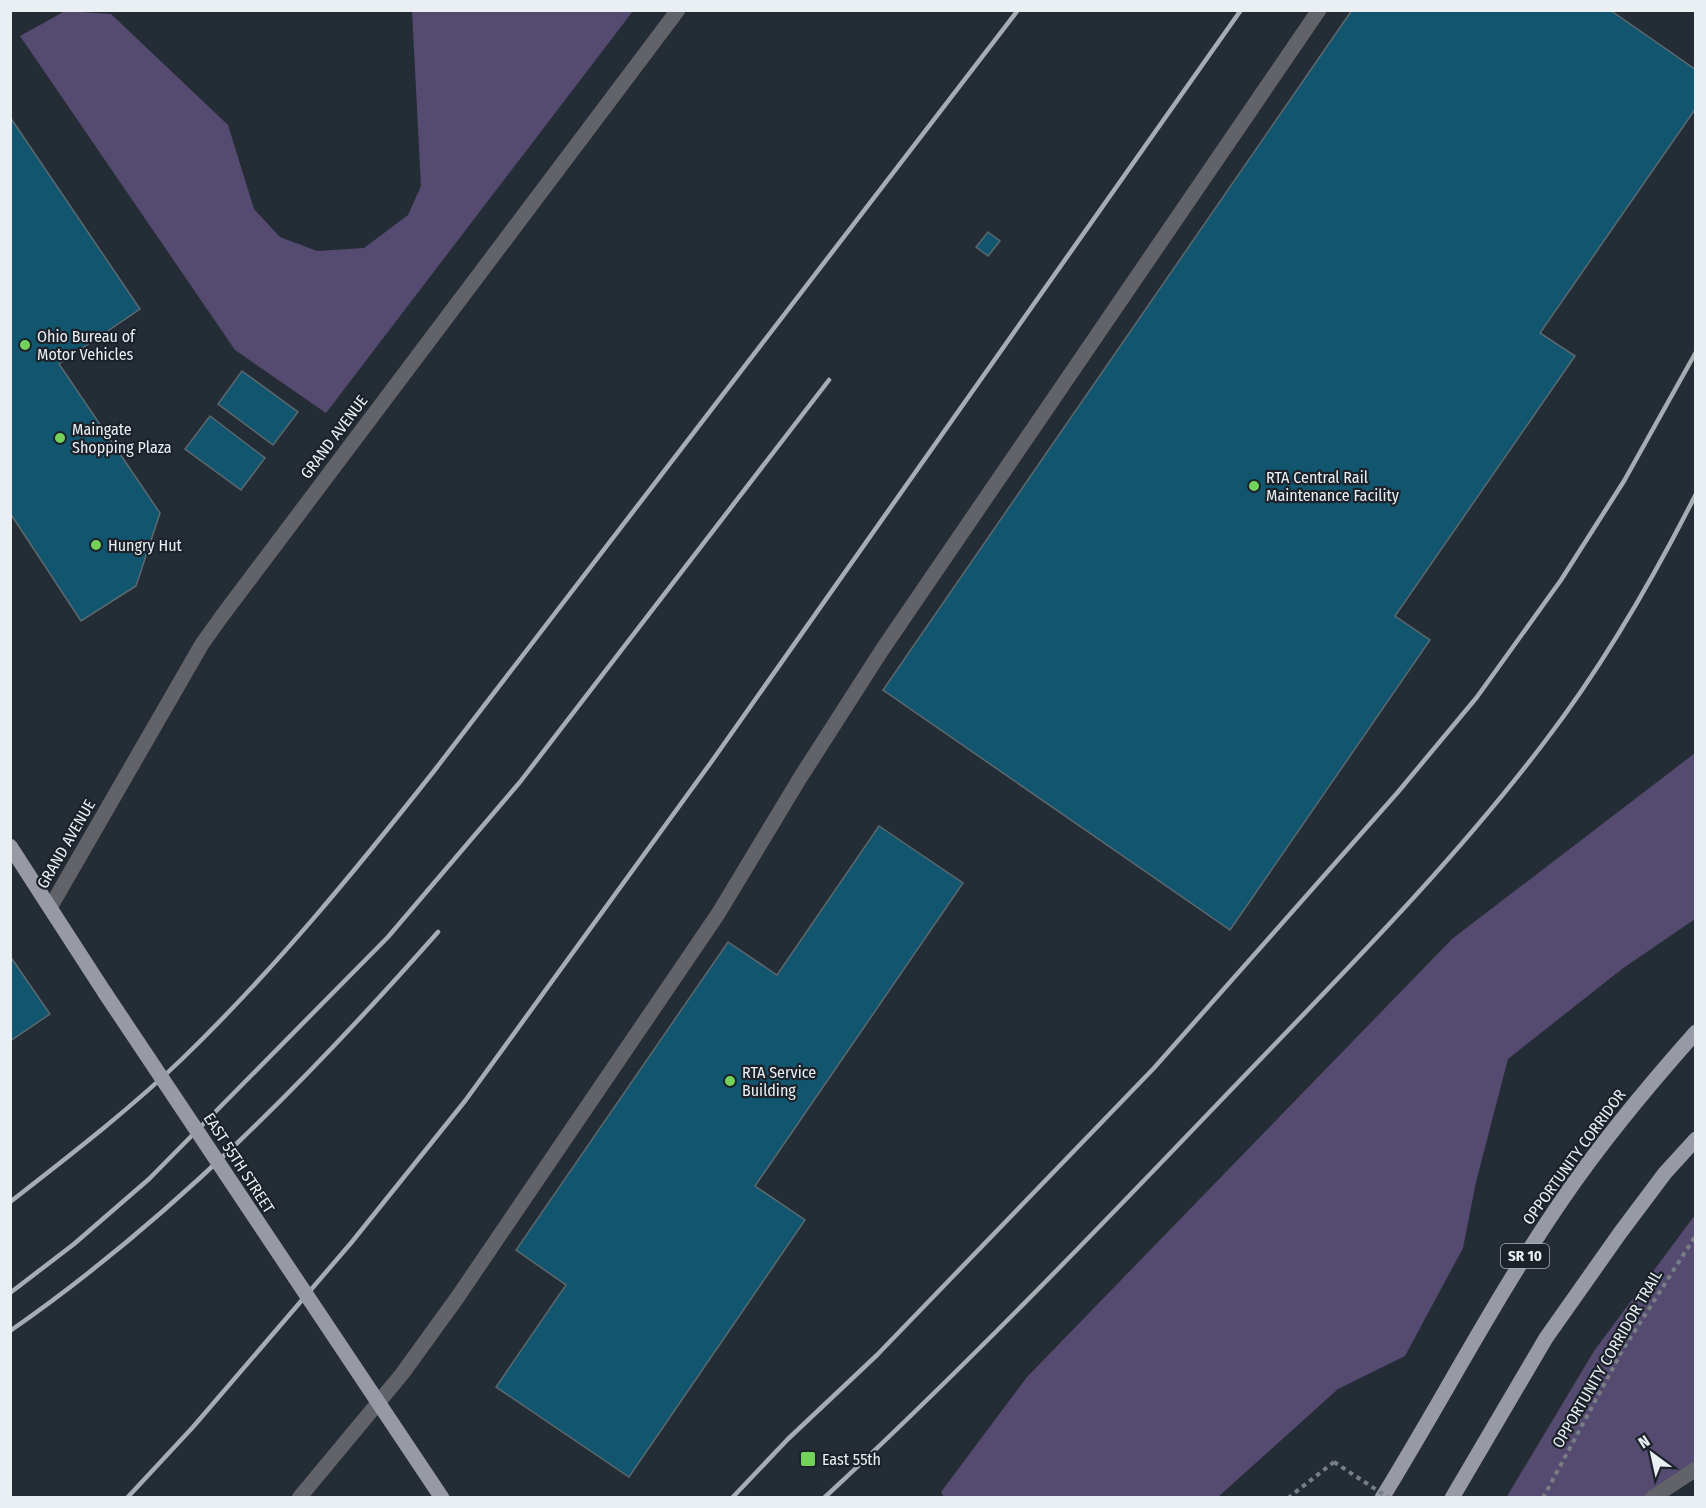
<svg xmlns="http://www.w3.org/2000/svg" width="1706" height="1508" font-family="'Fira Sans Condensed',sans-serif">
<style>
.green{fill:#554a6f}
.building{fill:#12556f;stroke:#5c696f;stroke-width:1.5}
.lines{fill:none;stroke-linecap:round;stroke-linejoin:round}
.path{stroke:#787e86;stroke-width:4;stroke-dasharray:4.5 4.5;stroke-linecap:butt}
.service{stroke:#616368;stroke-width:15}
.minor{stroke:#616368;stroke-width:15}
.tertiary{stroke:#616368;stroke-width:15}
.primary{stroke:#9799a4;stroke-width:15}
.rail{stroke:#a6acb2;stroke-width:4.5}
.path-bridge{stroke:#787e86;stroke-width:4;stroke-dasharray:4.5 4.5;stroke-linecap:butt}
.primary-bridge{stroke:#9799a4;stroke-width:15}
.poi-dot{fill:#74d25b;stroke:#1b222a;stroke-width:2}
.labels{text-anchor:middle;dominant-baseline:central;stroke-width:4.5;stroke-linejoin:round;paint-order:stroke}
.shield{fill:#1b222a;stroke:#acb2b7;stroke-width:1.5}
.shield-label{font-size:15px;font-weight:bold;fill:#eaeff4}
.poi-label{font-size:16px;fill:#eaeff4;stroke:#1b222a;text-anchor:start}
.street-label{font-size:16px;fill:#eaeff4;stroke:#1b222a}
</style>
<rect width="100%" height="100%" fill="#242c35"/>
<path class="green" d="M 65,11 L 111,14 L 228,125 L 254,209 L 280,237 L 317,251 L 364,248 L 408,215 L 421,186 L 412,11 L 633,11 L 326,413 L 235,350 L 20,36 Z
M 1695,753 L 1695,919 L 1622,969 L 1508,1059 L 1476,1182 L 1463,1248 L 1405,1356 L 1338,1389 L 1218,1497 L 944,1497 L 941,1492 L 1027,1377 L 1452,939 Z
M 1695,1215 L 1695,1469 L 1652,1497 L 1506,1498 L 1594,1351 Z"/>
<path class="building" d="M 1352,10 L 1610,10 L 1696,70 L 1696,108 L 1540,333 L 1575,356 L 1395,616 L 1430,640 L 1230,930 L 883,690 Z
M 10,117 L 140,309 L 59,364 L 160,513 L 136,586 L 81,621 L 10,513 Z
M 988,232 L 1000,241 L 988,256 L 976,247 Z
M 242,371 L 298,412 L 273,445 L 218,404 Z
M 210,416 L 265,458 L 241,490 L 185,449 Z
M 879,826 L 963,883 L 755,1186 L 805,1220 L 629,1477 L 496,1387 L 566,1285 L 516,1250 L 728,942 L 777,975 Z
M 10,956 L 50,1014 L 10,1041 Z"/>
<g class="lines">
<path class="path" d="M 1288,1498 L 1334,1462
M 1543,1498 L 1622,1351 L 1696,1235"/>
<path class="service" d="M 299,1498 L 402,1374 L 457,1298 L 718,914 L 800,778 L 882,650 L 1319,10"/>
<path class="minor" d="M 1652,1498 L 1696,1469"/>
<path class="tertiary" d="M 51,906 L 202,644 L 222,616 L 678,10"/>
<path class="primary" d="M 10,846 L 105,993
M 1382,1498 C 1443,1399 1496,1296 1562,1200 C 1602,1141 1648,1086 1696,1032
M 1452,1498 L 1546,1338 L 1620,1233 L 1665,1173 L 1696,1139"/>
<path class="rail" d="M 10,1202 C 69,1156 129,1110 182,1059 C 274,970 355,871 434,771 L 1018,10
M 10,1293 L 74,1244 L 149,1179 L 388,937 L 520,782 L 829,380
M 10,1331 C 170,1220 310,1077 438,932
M 127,1498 L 193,1427 L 351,1243 L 465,1101 L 712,761 L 1241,10
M 732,1498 L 788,1439 L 877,1355 L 1154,1068 L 1398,792 L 1477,697 L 1561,580 L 1624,481 L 1696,352
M 824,1498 C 964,1368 1096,1231 1227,1094 C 1337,979 1450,867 1546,740 C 1604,664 1653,579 1696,494"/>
<path class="path-bridge" d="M 1334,1462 L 1389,1498"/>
<path class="primary-bridge" d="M 105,993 L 442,1498"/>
</g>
<g class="poi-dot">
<circle cx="25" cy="345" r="6"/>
<circle cx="60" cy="438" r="6"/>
<circle cx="1254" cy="486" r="6"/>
<circle cx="96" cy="545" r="6"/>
<circle cx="730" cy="1081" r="6"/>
<rect x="800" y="1451" width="16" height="16" rx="3"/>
</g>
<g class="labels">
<rect class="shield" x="1501" y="1244" width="48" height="24" rx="4.5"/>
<g class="shield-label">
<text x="1525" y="1256">SR 10</text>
</g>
<g class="poi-label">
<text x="37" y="336">Ohio Bureau of<tspan x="37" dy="18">Motor Vehicles</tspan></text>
<text x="72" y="429">Maingate<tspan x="72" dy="18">Shopping Plaza</tspan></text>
<text x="1266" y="477">RTA Central Rail<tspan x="1266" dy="18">Maintenance Facility</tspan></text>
<text x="108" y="545">Hungry Hut</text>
<text x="742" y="1072">RTA Service<tspan x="742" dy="18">Building</tspan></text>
<text x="822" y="1459">East 55th</text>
</g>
<g class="street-label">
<text transform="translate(334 437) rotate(-53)">GRAND AVENUE</text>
<text transform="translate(66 844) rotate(-60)">GRAND AVENUE</text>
<text transform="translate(1574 1157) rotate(-54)">OPPORTUNITY CORRIDOR</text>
<text transform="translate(239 1163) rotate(57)">EAST 55TH STREET</text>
<text transform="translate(1607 1359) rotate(-60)">OPPORTUNITY CORRIDOR TRAIL</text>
</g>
</g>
<rect width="1706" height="1508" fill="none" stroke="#eaeff4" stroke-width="24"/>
<g transform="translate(1652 1454) rotate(327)" stroke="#1b222a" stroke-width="4.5" paint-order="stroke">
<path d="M0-4.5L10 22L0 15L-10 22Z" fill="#eaeff4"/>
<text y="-9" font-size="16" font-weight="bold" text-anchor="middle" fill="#eaeff4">N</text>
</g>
</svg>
